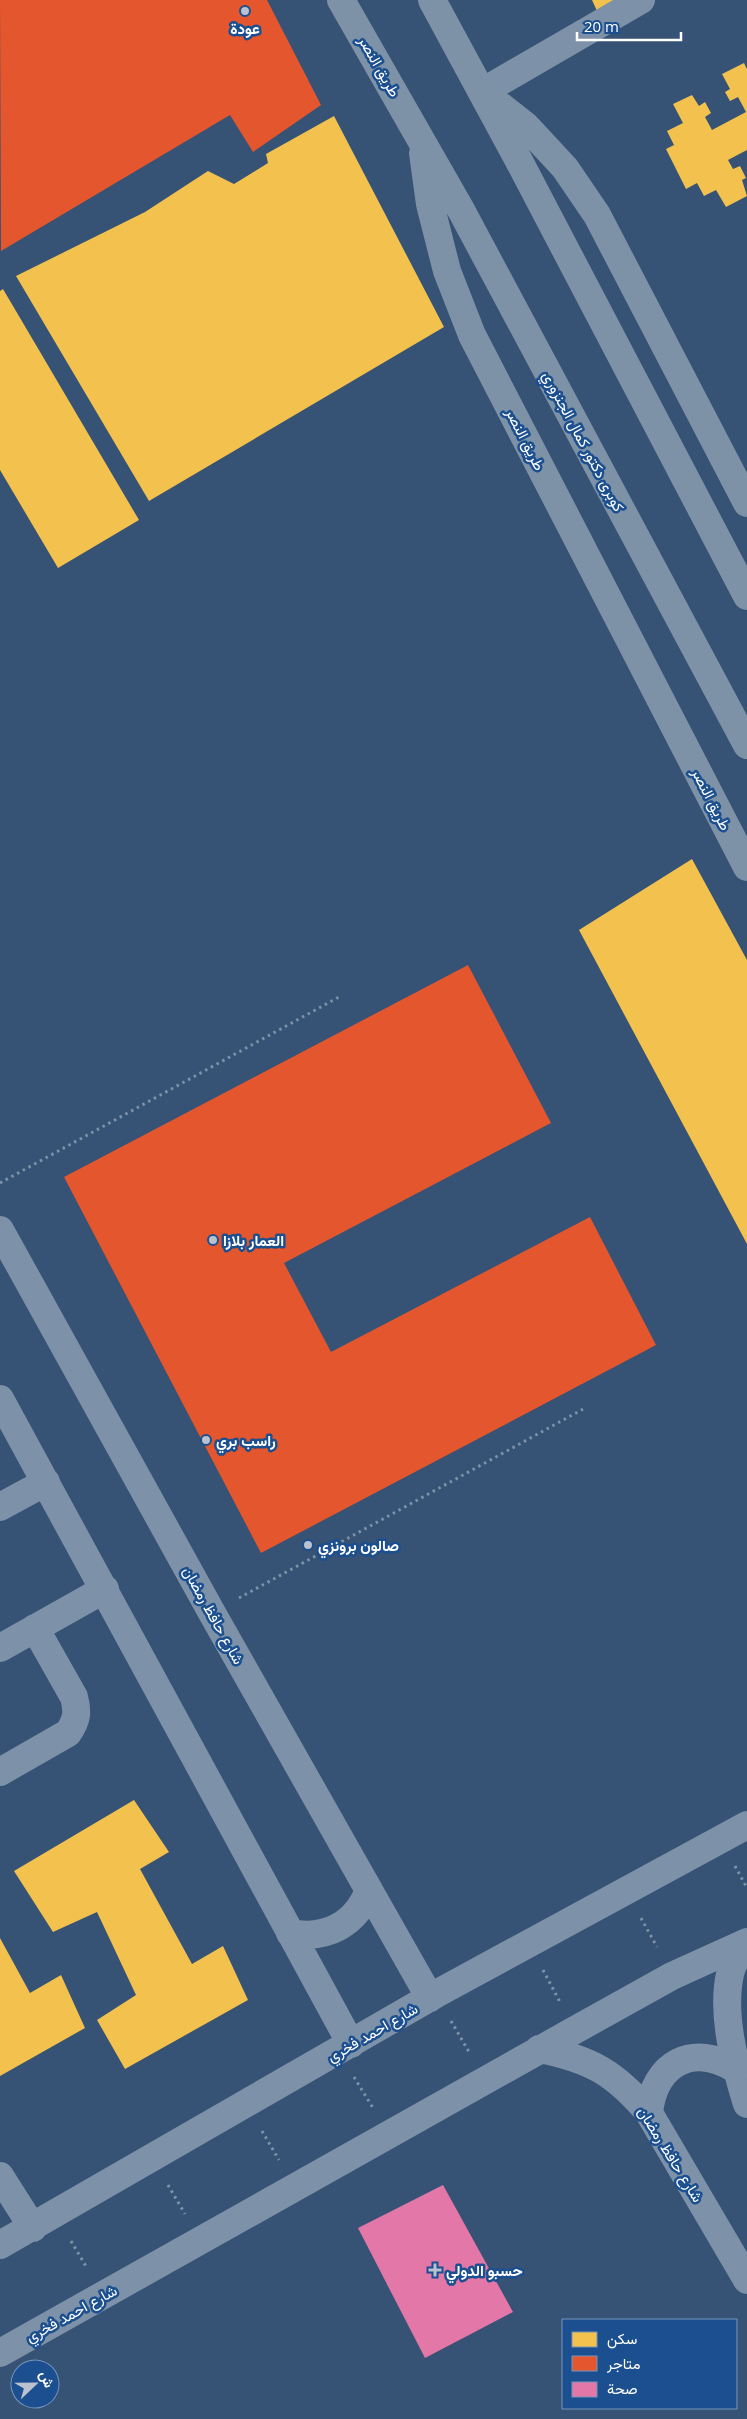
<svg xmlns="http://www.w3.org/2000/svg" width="747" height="2419" font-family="'Open Sans',Vazirmatn,sans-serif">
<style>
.homes{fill:#f2c14e}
.shops{fill:#e4572e}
.health{fill:#e377a8}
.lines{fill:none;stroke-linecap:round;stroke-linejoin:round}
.path{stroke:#7d92a8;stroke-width:3;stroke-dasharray:2.5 4;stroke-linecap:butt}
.minor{stroke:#7d92a8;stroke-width:28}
.highway{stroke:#7e92a7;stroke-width:28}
.poi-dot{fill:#b9c2ce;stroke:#1b4f8f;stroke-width:2}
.labels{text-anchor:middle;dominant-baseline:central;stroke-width:5;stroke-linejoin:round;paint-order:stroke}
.poi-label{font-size:15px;font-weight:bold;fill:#fff;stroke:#1b4f8f;text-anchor:start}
.street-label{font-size:15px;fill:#fff;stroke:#1b4f8f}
</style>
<rect width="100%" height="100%" fill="#365274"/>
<path class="homes" d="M 592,0 L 617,0 L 597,11 Z
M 744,63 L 747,69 L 747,150 L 728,160 L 733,169 L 740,166 L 746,178 L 742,180 L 747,196 L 726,207 L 716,190 L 704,196 L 697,183 L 686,189 L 666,149 L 674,145 L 667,131 L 683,123 L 673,104 L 692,95 L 699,106 L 705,102 L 711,113 L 705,117 L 712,130 L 746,112 L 738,97 L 730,101 L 725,92 L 730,89 L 722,74 Z
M 334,116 L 444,327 L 149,501 L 16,276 L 145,212 L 208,171 L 234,184 L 268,163 L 266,154 Z
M 3,289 L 139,520 L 58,568 L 0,470 L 0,291 Z
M 692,859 L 747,960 L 747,1244 L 579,930 Z
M 134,1800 L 169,1852 L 140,1869 L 192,1964 L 223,1946 L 248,2000 L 125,2069 L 97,2020 L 136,1995 L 97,1912 L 53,1932 L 14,1871 Z
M 0,1938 L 30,1993 L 61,1975 L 85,2028 L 0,2076 Z"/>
<path class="shops" d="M 0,0 L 267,0 L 321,105 L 253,152 L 230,115 L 1,251 Z
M 468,965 L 551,1123 L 284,1263 L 331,1352 L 590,1217 L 656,1345 L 261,1553 L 64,1177 Z"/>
<path class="health" d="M 443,2185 L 513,2312 L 425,2358 L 358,2228 Z"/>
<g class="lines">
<path class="path" d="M 0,1183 L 339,997
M 239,1598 L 585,1408
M 735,1866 L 747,1888
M 641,1918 L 657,1947
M 543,1970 L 560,2002
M 451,2021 L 469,2052
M 354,2077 L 373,2108
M 262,2131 L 279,2160
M 168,2185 L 185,2214
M 71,2241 L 87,2268"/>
<path class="minor" d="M 482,92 L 641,0
M 0,1230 L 212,1613 L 430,1998
M 0,1399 L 351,2044
M 0,1507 L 46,1482
M 0,1648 L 105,1589
M 0,1772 L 68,1733 C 77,1720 78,1712 74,1697 L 35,1628
M 290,1933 C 327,1940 356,1924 369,1890
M 743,1945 C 739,1954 732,1964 730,1974 C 721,2015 735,2065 747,2104
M 539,2049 C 591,2059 615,2073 649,2113 L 747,2280
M 649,2113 C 654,2063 693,2042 737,2070
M 0,2176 L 33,2228
M 0,2245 L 436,1994 L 747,1825
M 0,2353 L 575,2030 L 672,1976 L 747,1942"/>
<path class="highway" d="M 341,0 L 461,210 L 747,745
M 432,0 L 518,159 L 747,596
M 489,97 L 526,126 L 565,168 L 597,215 L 747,503
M 423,153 L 430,204 L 447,271 L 472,335 L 747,867"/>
</g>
<g class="poi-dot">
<circle cx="245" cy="11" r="5"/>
<circle cx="213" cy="1240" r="5"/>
<circle cx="206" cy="1440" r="5"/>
<circle cx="308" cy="1545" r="5"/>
<path d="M432.5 2262.5h5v5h5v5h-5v5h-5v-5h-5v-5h5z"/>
</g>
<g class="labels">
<g class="poi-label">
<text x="245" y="28" text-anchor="middle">عودة</text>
<text x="223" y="1240">العمار بلازا</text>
<text x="216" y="1440">راسب بري</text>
<text x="318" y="1545">صالون برونزي</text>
<text x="446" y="2270">حسبو الدولي</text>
</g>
<g class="street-label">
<text transform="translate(380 66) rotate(60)">طريق النصر</text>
<text transform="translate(526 439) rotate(63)">طريق النصر</text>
<text transform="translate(584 441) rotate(62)">كوبرى دكتور كمال الجنزوري</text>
<text transform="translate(712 799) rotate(63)">طريق النصر</text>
<text transform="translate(214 1615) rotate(61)">شارع حافظ رمضان</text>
<text transform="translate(372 2032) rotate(-30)">شارع احمد فخري</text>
<text transform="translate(671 2154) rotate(58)">شارع حافظ رمضان</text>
<text transform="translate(71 2313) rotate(-29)">شارع احمد فخري</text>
</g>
</g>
<rect x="562" y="2319" width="175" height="90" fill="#1b4f8f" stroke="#7695bc"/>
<rect x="572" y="2332" width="25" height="15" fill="#f2c14e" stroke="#7695bc"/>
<text x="607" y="2344" font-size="15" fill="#ffffff">سكن</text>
<rect x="572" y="2356" width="25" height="15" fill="#e4572e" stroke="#7695bc"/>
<text x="607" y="2369" font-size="15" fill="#ffffff">متاجر</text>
<rect x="572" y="2382" width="25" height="15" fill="#e377a8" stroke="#7695bc"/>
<text x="607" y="2394" font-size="15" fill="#ffffff">صحة</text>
<g transform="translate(35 2384) rotate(68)"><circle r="24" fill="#1b4f8f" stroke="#7695bc"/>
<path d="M0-4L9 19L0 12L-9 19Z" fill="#b9c2ce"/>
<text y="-8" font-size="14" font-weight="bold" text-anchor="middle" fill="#ffffff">ش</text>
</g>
<path d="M577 32v8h104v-8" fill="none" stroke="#ffffff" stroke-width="2.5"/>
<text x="584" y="32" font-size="15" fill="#ffffff" stroke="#1b4f8f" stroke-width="4" paint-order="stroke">20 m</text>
</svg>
